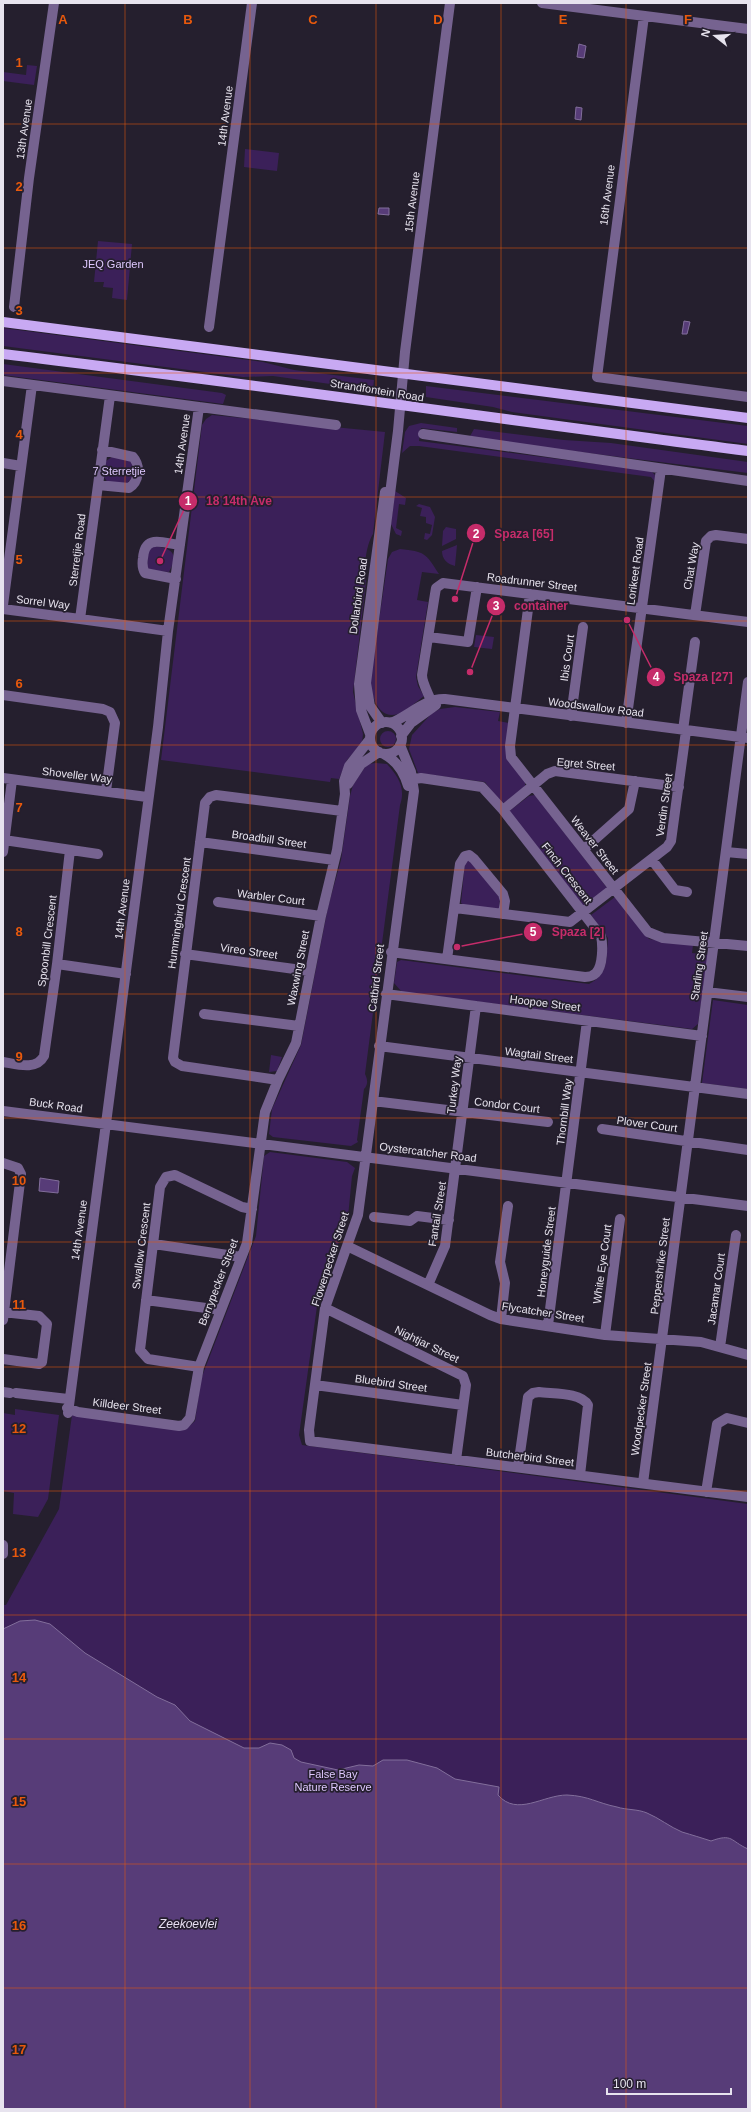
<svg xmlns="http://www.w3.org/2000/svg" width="751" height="2112" font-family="Arial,sans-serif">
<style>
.green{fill:#3b2059}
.water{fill:#573c78;stroke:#826e9b}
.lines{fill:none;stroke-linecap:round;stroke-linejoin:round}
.minor{stroke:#766390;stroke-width:10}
.major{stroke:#c8a9f3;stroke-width:10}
.grid{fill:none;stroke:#e8590c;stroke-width:1;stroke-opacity:0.55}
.labels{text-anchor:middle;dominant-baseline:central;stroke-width:3.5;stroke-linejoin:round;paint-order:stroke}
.street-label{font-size:11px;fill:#e7e3ee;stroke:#251f2e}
.park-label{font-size:11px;fill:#dec8fe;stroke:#251f2e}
.water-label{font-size:12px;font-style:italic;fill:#e8e0f3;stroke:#251f2e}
.grid-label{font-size:13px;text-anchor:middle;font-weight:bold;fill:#e8590c;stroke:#251f2e;stroke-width:3.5;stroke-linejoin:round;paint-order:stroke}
.leader{fill:none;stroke:#c62c6a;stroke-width:1.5}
.callout-dot{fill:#c62c6a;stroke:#251f2e;stroke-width:1.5}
.mark-label{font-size:12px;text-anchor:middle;font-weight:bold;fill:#fff}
.callout-label{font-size:12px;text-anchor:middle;font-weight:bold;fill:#c62c6a;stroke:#251f2e;stroke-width:3.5;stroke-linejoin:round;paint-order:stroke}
</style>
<rect width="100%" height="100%" fill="#251f2e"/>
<path class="green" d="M 27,65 L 37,66 L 34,85 L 3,81 L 3,72 L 26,75 Z
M 245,149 L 279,153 L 277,171 L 244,167 Z
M 98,241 L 132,244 L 127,300 L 112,298 L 113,288 L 103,287 L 104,282 L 94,282 Z
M 3,328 L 263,362 L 294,370 L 374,380 L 373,390 L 273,376 L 243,377 L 3,346 Z
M 3,364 L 222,393 L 226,395 L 223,404 L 3,375 Z
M 426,386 L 748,426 L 748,444 L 512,412 L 493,407 L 426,397 Z
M 212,415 L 385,432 L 373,534 C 366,545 363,569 366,582 L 353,692 L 363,734 L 362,743 L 347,760 L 339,779 L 331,778 L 330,782 L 161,760 L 202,425 L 206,419 Z
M 421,423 L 457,428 L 457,432 L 421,428 L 419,441 L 651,471 L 655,475 L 655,482 L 651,477 L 419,446 L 410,446 L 402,453 L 405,432 L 409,426 Z
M 474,429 L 564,440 L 611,443 L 748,462 L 748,473 L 469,438 Z
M 112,457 L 129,459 L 134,463 L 133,476 L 126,485 L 108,483 L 104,477 L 106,461 Z
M 395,491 L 406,498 L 405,505 L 399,504 L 396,528 L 402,531 L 401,536 L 396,534 L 391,524 Z
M 419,504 L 430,507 L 435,517 L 432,535 L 427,540 L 424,539 L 425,533 L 430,534 L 432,525 L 426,523 L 426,517 L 420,516 L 422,508 L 416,506 Z
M 446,527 L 456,529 L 456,539 L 442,546 L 443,531 Z
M 457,545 L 455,566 C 447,564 442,559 442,551 Z
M 152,546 C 171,548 180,552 169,572 L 154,571 L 147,568 L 148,548 Z
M 400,549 C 425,552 425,552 439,574 L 422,572 L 417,600 L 428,602 L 416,677 L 418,686 L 424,696 C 417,701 406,712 398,714 C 378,720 372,696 370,682 L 388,559 L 392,552 Z
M 476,635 L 494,637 L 492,649 L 474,647 Z
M 455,707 L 500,712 L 498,721 L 509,723 L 506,753 L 525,782 L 525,787 L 504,803 L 499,801 L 485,782 L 418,773 L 409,749 L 412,735 L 432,713 L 440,709 Z
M380 739a8 8 0 1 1 16 0a8 8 0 1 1-16 0Z
M 376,763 L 387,764 C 398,776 406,788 400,805 L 365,1074 C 368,1080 368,1085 364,1089 L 357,1140 L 358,1142 L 351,1146 L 273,1137 L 269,1134 L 272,1109 L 301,1045 L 328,907 L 341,860 L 350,796 L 353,785 L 367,764 Z
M 535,795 L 608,889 L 584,907 L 508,812 L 529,796 Z
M 467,860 L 470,860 L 500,898 L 499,908 L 497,910 L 464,905 L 461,903 L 465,862 Z
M 615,897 L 649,939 L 693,945 L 692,953 L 708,955 L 698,1024 L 692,1029 L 402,992 L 394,983 L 397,962 L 401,960 L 589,984 C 609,974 606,958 608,938 L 591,915 Z
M 713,1000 L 748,1005 L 748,1089 L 702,1083 Z
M 271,1055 L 282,1057 L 277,1071 L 269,1072 Z
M 270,1152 L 347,1162 L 355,1168 L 352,1176 L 348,1217 L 318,1299 L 299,1435 L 302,1445 L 748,1504 L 748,2109 L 3,2109 L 3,1605 L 6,1605 L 59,1509 L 72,1415 L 187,1428 L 195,1421 L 201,1379 L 256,1236 L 264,1156 Z
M 15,1409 L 59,1415 L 48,1499 L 38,1517 L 13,1514 L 14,1493 L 3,1491 L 3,1413 L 15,1415 Z"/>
<path class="water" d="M 579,44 L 586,46 L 584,58 L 577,57 Z
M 576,107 L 582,108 L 581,120 L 575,119 Z
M 379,208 L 389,208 L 389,215 L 378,214 Z
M 684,321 L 690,322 L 687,334 L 682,334 Z
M 40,1178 L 59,1181 L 58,1193 L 39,1191 Z
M 35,1620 L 50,1624 L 85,1653 L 157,1697 L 175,1705 L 190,1721 L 244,1748 L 259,1748 L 270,1743 L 282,1745 L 291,1750 L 294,1758 L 301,1762 L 338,1770 L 359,1765 L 373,1766 L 383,1760 L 407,1760 L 437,1768 L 455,1779 L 499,1787 L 498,1795 C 517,1817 543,1795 567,1795 C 589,1796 597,1803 617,1807 C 626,1810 638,1809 647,1813 C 659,1818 670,1827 682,1832 C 692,1835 702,1838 711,1841 C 733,1833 730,1841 748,1849 L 748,2109 L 3,2109 L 3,1629 L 20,1621 Z"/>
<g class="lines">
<path class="minor" d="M 542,3 L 748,29
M 644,16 L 597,377 L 748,397
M 14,307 L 29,178 L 54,3
M 209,327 L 252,3
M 3,381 L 336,425
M 110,396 L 80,619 L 168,631
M 423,434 L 748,481
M 3,463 L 21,466
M 98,485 L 129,488 C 139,482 141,466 133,457 L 102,450
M 176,579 L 145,573 C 142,568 142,564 143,558 C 145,534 162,543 180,545
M 530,594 L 510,746 L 511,757 L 648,932 L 663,938 L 748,946
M 3,605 L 32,385
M 3,609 L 80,619
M 695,615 L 706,541 L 711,536 L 716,535 L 748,539
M 429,637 L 468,642 L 477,587
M 3,695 L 103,709 L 110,712 L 115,723 L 106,791
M 433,706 C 430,696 422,684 422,675 L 435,594 L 436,588 L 443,583 L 748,622
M 571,716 L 583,627
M370 738a16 16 0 1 1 32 0a16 16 0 1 1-32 0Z
M 382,723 L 370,706 L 366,683 L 398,431 L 405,352 L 450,3
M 391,723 C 409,716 425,698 445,699 L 748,738
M 626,723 L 661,469
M 683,730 L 695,642
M 370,734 L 361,710 L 359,684 L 385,492
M 401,736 L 411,723 L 436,705
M 400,745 L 411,772 L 414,791 L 358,1215 L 325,1308 L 309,1430 L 310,1441 L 748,1497
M 384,754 C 397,761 404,772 408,786
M 3,778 L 147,797
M 348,784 L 361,764 L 379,752
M 503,810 L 547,774 L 555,771 L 679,787
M 4,840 L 98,854
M 200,842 L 334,860
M 584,849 L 629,809 L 635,781
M 3,852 L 12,780
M 726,852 L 748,854
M 652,860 L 675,890 L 687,892
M 218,902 L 321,916
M 455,908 L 570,922 L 667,847 L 671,841 L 686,731
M 391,952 L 585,977 C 589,977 593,976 596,973 C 603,966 603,945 601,936 L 503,810 L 482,787 L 421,778 L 408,780
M 185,954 L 309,971
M 447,959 L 460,864 L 465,856 L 469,855 L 474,859 L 503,894 L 505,901 L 503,914
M 57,964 L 126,974
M 707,992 L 748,997
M 386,994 L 702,1036
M 204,1014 L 299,1026
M 379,1046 L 748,1094
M 3,1062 C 16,1064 36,1071 44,1056 L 57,964 L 70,850
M 278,1080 L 182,1066 L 175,1062 L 173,1058 L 205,803 L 210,797 L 216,795 L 342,811
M 373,1101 L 548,1122
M 3,1111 L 748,1206
M 602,1129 L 748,1150
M 3,1163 L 18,1168 L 21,1174 L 3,1320
M 374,1217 L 410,1221 L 417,1216 L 449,1220
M 154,1244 L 241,1257
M 347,1246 L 490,1315 L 501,1319 L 605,1335 L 701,1342 L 748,1355
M 428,1285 L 445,1246 L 476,1006
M 146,1300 L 221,1310
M 325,1308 L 463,1376 L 466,1385 L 456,1460
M 3,1312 L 39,1316 L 47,1324 L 42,1362 L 39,1364 L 3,1359
M 501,1319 L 505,1283 L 500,1262 L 508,1206
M 548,1325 L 587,1021
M 605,1335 L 620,1219
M 720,1347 L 736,1235
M 199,1367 L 148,1359 L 140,1350 L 160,1187 L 166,1177 L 175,1175 L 242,1207 L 252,1209
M 315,1385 L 463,1405
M 3,1392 L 10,1393
M 16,1393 L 68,1399
M 67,1408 L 78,1412 L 179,1426 L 184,1425 L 190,1418 L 199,1367 L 247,1243 L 265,1112 L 278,1080 L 296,1043 L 321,916 L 337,850 L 345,794 L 344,781 L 349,766 L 370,739
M 68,1413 L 158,727 L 168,631 L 199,407
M 518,1467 L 528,1397 L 533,1393 L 539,1392 C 552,1394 581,1392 588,1405 L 580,1475
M 643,1483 L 748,682
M 706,1492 L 717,1424 L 727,1418 L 748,1423
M 3,1545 L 3,1554"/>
<path class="major" d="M 3,322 L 748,418
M 3,354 C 252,384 500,419 748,451"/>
</g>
<path class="grid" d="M 125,3 L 125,2109M 250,3 L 250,2109M 376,3 L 376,2109M 501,3 L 501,2109M 626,3 L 626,2109M 3,124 L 748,124M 3,248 L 748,248M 3,373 L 748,373M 3,497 L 748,497M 3,621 L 748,621M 3,745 L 748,745M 3,870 L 748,870M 3,994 L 748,994M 3,1118 L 748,1118M 3,1242 L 748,1242M 3,1367 L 748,1367M 3,1491 L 748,1491M 3,1615 L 748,1615M 3,1739 L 748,1739M 3,1864 L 748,1864M 3,1988 L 748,1988"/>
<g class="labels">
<g class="street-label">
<text transform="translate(225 116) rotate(-83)">14th Avenue</text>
<text transform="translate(24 129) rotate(-82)">13th Avenue</text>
<text transform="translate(607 195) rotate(-83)">16th Avenue</text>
<text transform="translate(412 202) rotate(-83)">15th Avenue</text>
<text transform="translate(377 390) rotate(9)">Strandfontein Road</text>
<text transform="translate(182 444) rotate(-82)">14th Avenue</text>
<text transform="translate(77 550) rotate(-83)">Sterretjie Road</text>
<text transform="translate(691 566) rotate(-80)">Chat Way</text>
<text transform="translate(635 571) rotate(-82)">Lorikeet Road</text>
<text transform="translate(532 582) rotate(7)">Roadrunner Street</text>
<text transform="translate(358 596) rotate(-82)">Dollarbird Road</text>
<text transform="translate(43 602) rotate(7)">Sorrel Way</text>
<text transform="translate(567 658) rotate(-82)">Ibis Court</text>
<text transform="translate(596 707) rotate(7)">Woodswallow Road</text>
<text transform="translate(586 764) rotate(5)">Egret Street</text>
<text transform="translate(77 775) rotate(7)">Shoveller Way</text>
<text transform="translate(664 805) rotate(-82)">Verdin Street</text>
<text transform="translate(269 839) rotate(8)">Broadbill Street</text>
<text transform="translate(595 845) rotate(52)">Weaver Street</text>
<text transform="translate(567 873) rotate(52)">Finch Crescent</text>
<text transform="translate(271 897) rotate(7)">Warbler Court</text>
<text transform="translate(122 909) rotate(-83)">14th Avenue</text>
<text transform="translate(179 913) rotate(-82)">Hummingbird Crescent</text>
<text transform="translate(47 941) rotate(-83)">Spoonbill Crescent</text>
<text transform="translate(249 951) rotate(8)">Vireo Street</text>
<text transform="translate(699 966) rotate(-82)">Starling Street</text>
<text transform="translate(298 968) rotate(-79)">Waxwing Street</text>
<text transform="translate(376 978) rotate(-83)">Catbird Street</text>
<text transform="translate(545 1003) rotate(7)">Hoopoe Street</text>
<text transform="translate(539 1055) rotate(7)">Wagtail Street</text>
<text transform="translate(454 1085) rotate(-83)">Turkey Way</text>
<text transform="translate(56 1105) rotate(8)">Buck Road</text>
<text transform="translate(507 1105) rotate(7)">Condor Court</text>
<text transform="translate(564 1112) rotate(-83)">Thornbill Way</text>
<text transform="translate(647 1124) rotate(8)">Plover Court</text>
<text transform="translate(428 1152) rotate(7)">Oystercatcher Road</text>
<text transform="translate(437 1214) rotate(-81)">Fantail Street</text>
<text transform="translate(79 1230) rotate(-82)">14th Avenue</text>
<text transform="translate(141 1246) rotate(-83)">Swallow Crescent</text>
<text transform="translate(546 1252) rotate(-83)">Honeyguide Street</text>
<text transform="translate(330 1259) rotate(-72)">Flowerpecker Street</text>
<text transform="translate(602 1264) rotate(-82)">White Eye Court</text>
<text transform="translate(660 1266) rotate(-83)">Peppershrike Street</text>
<text transform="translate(218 1282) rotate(-69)">Berrypecker Street</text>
<text transform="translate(716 1289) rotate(-82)">Jacamar Court</text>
<text transform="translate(543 1312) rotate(9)">Flycatcher Street</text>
<text transform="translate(427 1344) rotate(26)">Nightjar Street</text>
<text transform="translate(391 1383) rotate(8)">Bluebird Street</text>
<text transform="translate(127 1406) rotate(7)">Killdeer Street</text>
<text transform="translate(641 1409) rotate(-82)">Woodpecker Street</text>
<text transform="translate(530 1457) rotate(7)">Butcherbird Street</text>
</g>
<g class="park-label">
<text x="113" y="264">JEQ Garden</text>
<text x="119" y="471">7 Sterretjie</text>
<text x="333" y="1774">False Bay<tspan x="333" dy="13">Nature Reserve</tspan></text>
</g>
<g class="water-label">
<text x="188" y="1924">Zeekoevlei</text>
</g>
</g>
<g class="grid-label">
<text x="63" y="24">A</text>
<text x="188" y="24">B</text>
<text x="313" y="24">C</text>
<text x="438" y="24">D</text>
<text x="563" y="24">E</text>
<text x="688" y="24">F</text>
<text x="19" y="67">1</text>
<text x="19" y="191">2</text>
<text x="19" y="315">3</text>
<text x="19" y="439">4</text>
<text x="19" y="564">5</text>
<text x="19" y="688">6</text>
<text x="19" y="812">7</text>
<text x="19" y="936">8</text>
<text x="19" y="1061">9</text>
<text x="19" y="1185">10</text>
<text x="19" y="1309">11</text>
<text x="19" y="1433">12</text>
<text x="19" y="1557">13</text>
<text x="19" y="1682">14</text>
<text x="19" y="1806">15</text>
<text x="19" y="1930">16</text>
<text x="19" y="2054">17</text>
</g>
<path class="leader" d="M160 561L188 501M455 599L476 533M470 672L496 606M627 620L656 677M457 947L533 932"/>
<g class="callout-dot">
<circle cx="160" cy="561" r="4"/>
<circle cx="455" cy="599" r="4"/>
<circle cx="470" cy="672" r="4"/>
<circle cx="627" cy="620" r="4"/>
<circle cx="457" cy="947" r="4"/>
<circle cx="188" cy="501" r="10"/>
<circle cx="476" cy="533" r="10"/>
<circle cx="496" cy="606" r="10"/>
<circle cx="656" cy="677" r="10"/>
<circle cx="533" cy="932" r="10"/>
</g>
<g class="mark-label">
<text x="188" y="505">1</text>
<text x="476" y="538">2</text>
<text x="496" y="610">3</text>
<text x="656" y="681">4</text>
<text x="533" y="936">5</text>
</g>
<g class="callout-label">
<text x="239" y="505">18 14th Ave</text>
<text x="524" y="538">Spaza [65]</text>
<text x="541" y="610">container</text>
<text x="703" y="681">Spaza [27]</text>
<text x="578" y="936">Spaza [2]</text>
</g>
<rect width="751" height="2112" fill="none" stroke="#e7e3ee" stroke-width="8"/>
<g transform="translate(715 36) rotate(287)" stroke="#251f2e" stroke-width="3" paint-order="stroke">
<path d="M0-3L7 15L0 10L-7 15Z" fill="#e7e3ee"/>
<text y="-6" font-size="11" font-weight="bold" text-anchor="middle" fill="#e7e3ee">N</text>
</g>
<path d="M607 2088v6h124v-6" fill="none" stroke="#e7e3ee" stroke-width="2"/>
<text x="613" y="2088" font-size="12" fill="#e7e3ee" stroke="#251f2e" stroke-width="3" paint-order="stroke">100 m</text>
</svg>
